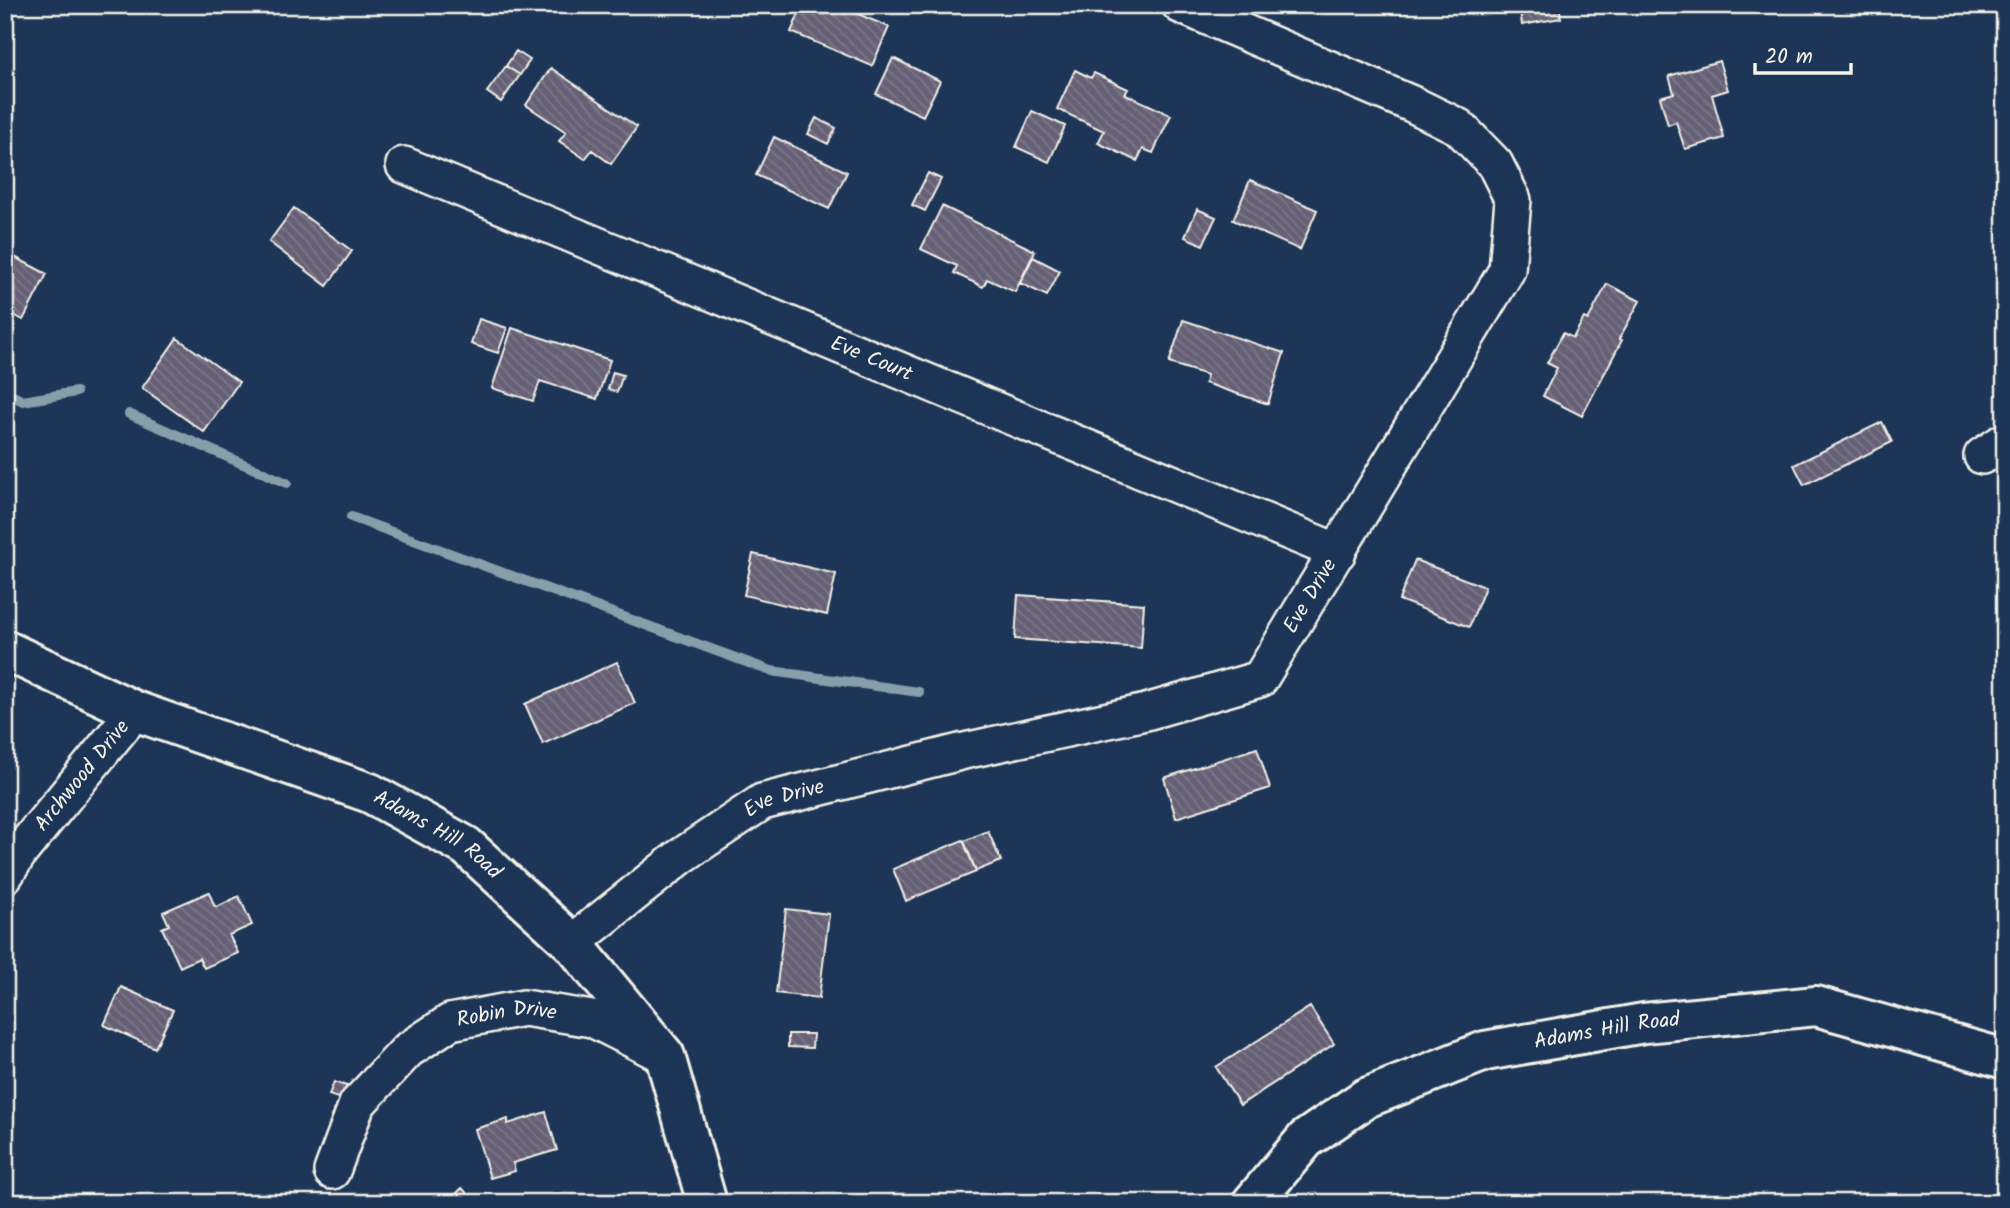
<svg xmlns="http://www.w3.org/2000/svg" width="2010" height="1208" font-family="Kalam,sans-serif">
<style>
.lines{fill:none;stroke-linecap:round;stroke-linejoin:round}
.stream{stroke:#869fab;stroke-width:10}
.building{fill:url(#building-back-hatch);stroke:#f4f1e8;stroke-width:2}
.minor-casing{stroke:#f4f1e8;stroke-width:40}
.tertiary-casing{stroke:#f4f1e8;stroke-width:44}
.minor{stroke:#1d3557;stroke-width:35}
.tertiary{stroke:#1d3557;stroke-width:38}
.labels{text-anchor:middle;dominant-baseline:central;stroke-width:5;stroke-linejoin:round;paint-order:stroke}
.street-label{font-size:21px;fill:#f4f1e8;stroke:#1d3557}
</style>
<defs>
<pattern id="building-back-hatch" width="6" height="6" patternUnits="userSpaceOnUse" patternTransform="scale(1.75)"><rect width="6" height="6" fill="#656075"/><path d="M-1 5l2 2M0 0l6 6M5-1l2 2" fill="none" stroke="#7c7789"/></pattern>
</defs>
<rect width="100%" height="100%" fill="#1d3557"/>
<filter id="ink" filterUnits="userSpaceOnUse"><feTurbulence type="fractalNoise" baseFrequency=".0143" numOctaves="2"/><feDisplacementMap in="SourceGraphic" scale="14" xChannelSelector="R" yChannelSelector="G"/><feConvolveMatrix kernelMatrix="1 2 1 2 8 2 1 2 1" color-interpolation-filters="sRGB"/></filter>
<g filter="url(#ink)">
<g class="lines">
<path class="stream" d="M 5,392 L 23,401 L 76,392
M 129,414 L 287,483
M 351,517 L 771,671 L 919,692"/>
</g>
<path class="building" d="M 803,5 L 856,5 L 853,12 L 889,27 L 872,66 L 791,32 Z
M 1505,5 L 1559,5 L 1561,18 L 1522,25 L 1520,10 L 1506,12 Z
M 516,51 L 530,60 L 520,75 L 506,66 Z
M 893,58 L 940,81 L 923,116 L 876,94 Z
M 1719,61 L 1728,90 L 1712,95 L 1724,138 L 1685,149 L 1676,122 L 1668,125 L 1660,97 L 1674,93 L 1669,76 Z
M 506,66 L 520,75 L 501,102 L 487,92 Z
M 551,68 L 637,127 L 611,164 L 592,150 L 585,159 L 559,141 L 566,132 L 526,105 Z
M 1075,70 L 1091,78 L 1094,73 L 1128,89 L 1125,94 L 1171,115 L 1153,153 L 1143,149 L 1137,161 L 1098,143 L 1104,131 L 1057,109 Z
M 1032,111 L 1065,126 L 1049,162 L 1016,147 Z
M 816,118 L 836,128 L 828,144 L 808,134 Z
M 774,137 L 847,172 L 829,209 L 756,175 Z
M 928,173 L 941,179 L 925,211 L 912,205 Z
M 1250,180 L 1317,210 L 1300,250 L 1233,220 Z
M 942,206 L 1035,251 L 1015,292 L 987,279 L 983,287 L 954,273 L 957,266 L 921,249 Z
M 294,208 L 352,251 L 327,286 L 269,242 Z
M 1197,209 L 1216,217 L 1203,245 L 1185,237 Z
M 5,252 L 47,274 L 23,320 L 5,310 Z
M 1033,257 L 1060,271 L 1047,296 L 1020,283 Z
M 1607,284 L 1640,301 L 1619,339 L 1622,340 L 1582,416 L 1543,396 L 1557,368 L 1547,363 L 1563,333 L 1573,338 L 1584,318 L 1588,320 Z
M 479,319 L 507,328 L 498,353 L 471,344 Z
M 1183,320 L 1284,353 L 1268,404 L 1205,383 L 1207,375 L 1169,363 Z
M 512,328 L 610,360 L 597,399 L 540,381 L 533,401 L 492,388 Z
M 177,338 L 239,382 L 204,432 L 142,388 Z
M 613,372 L 623,375 L 617,392 L 608,389 Z
M 1882,422 L 1892,442 L 1804,485 L 1794,465 Z
M 753,554 L 836,574 L 827,615 L 744,595 Z
M 1415,560 L 1485,587 L 1469,627 L 1399,600 Z
M 1018,595 L 1144,604 L 1141,648 L 1015,639 Z
M 617,662 L 635,703 L 543,744 L 525,704 Z
M 1257,748 L 1270,788 L 1176,818 L 1164,778 Z
M 988,831 L 1001,861 L 976,871 L 964,841 Z
M 963,840 L 976,872 L 906,901 L 893,869 Z
M 209,892 L 214,905 L 217,907 L 239,896 L 252,925 L 229,935 L 238,953 L 204,968 L 199,958 L 180,967 L 162,928 L 169,925 L 163,912 Z
M 786,909 L 829,914 L 819,998 L 776,993 Z
M 121,987 L 173,1010 L 155,1048 L 104,1025 Z
M 1310,1007 L 1334,1044 L 1240,1105 L 1216,1067 Z
M 788,1034 L 813,1034 L 812,1048 L 788,1047 Z
M 334,1082 L 356,1089 L 352,1103 L 329,1095 Z
M 546,1112 L 557,1150 L 513,1163 L 515,1171 L 490,1178 L 475,1129 L 508,1119 L 508,1124 Z
M 462,1188 L 473,1200 L 471,1203 L 453,1203 L 450,1200 Z"/>
<g class="lines">
<defs>
<g id="minor">
<path id="s1" d="M 404,165 L 1338,552"/>
<path d="M 1982,456 L 2005,441"/>
<path id="s2" d="M 5,875 L 19,853 L 135,711"/>
<path id="s3" d="M 572,943 L 680,857 L 762,802 L 964,751 L 1146,712 L 1260,679 L 1507,270 L 1513,200 L 1495,164 L 1459,127 L 1412,104 L 1180,5"/>
<path id="s4" d="M 332,1171 L 357,1104 L 408,1050 L 450,1022 L 524,1008 L 592,1019 L 665,1056"/>
</g>
<g id="tertiary">
<path id="s5" d="M 5,650 L 135,711 L 370,793 L 466,846 L 572,943 L 665,1056 L 707,1203"/>
<path id="s6" d="M 1252,1203 L 1306,1139 L 1366,1098 L 1485,1051 L 1644,1023 L 1816,1006 L 2005,1059"/>
</g>
</defs>
<use href="#minor" class="minor-casing"/>
<use href="#tertiary" class="tertiary-casing"/>
<use href="#minor" class="minor"/>
<use href="#tertiary" class="tertiary"/>
</g>
</g>
<g class="labels">
<g class="street-label">
<text stroke="none"><textPath href="#s1" startOffset="506">Eve Court</textPath></text>
<text stroke="none"><textPath href="#s3" startOffset="847">Eve Drive</textPath></text>
<text stroke="none"><textPath href="#s2" startOffset="126">Archwood Drive</textPath></text>
<text stroke="none"><textPath href="#s3" startOffset="259">Eve Drive</textPath></text>
<text stroke="none"><textPath href="#s5" startOffset="472">Adams Hill Road</textPath></text>
<text stroke="none"><textPath href="#s4" startOffset="254">Robin Drive</textPath></text>
<text stroke="none"><textPath href="#s6" startOffset="408">Adams Hill Road</textPath></text>
</g>
</g>
<rect width="2010" height="1208" fill="none" stroke="#1d3557" stroke-width="28"/>
<rect x="14" y="14" width="1982" height="1180" fill="none" stroke="#f4f1e8" stroke-width="2.5" filter="url(#ink)"/>
<path d="M1755 63v10h96v-10" fill="none" stroke="#f4f1e8" stroke-width="3.5"/>
<text x="1765" y="63" font-size="21" fill="#f4f1e8" stroke="#1d3557" stroke-width="5" paint-order="stroke">20 m</text>
</svg>
